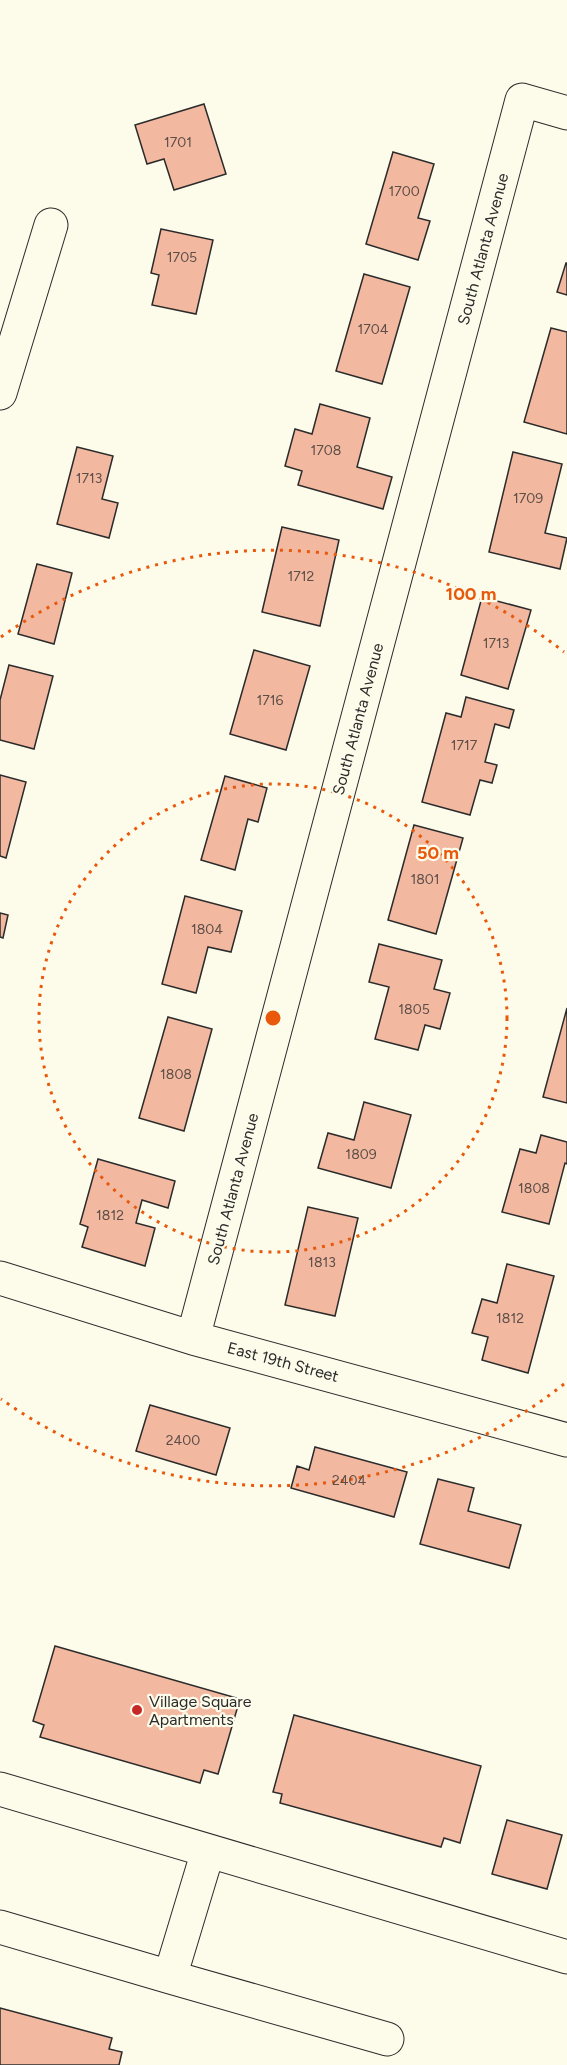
<svg xmlns="http://www.w3.org/2000/svg" width="567" height="2065" font-family="Figtree,sans-serif">
<style>
.building{fill:#f2b8a0;stroke:#2b2b2b;stroke-width:1.5}
.lines{fill:none;stroke-linecap:round;stroke-linejoin:round}
.minor-casing{stroke:#2b2b2b;stroke-width:35}
.minor{stroke:#fdfbea;stroke-width:33}
.ring{fill:none;stroke:#e8590c;stroke-width:3;stroke-dasharray:3 6}
.poi-dot{fill:#c62828;stroke:#fdfbea;stroke-width:2}
.labels{text-anchor:middle;dominant-baseline:central;stroke-width:4.5;stroke-linejoin:round;paint-order:stroke}
.number-label{font-size:14px;fill:#5d4e48}
.street-label{font-size:16px;fill:#2b2b2b;stroke:#fdfbea}
.poi-label{font-size:16px;fill:#2b2b2b;stroke:#fdfbea;text-anchor:start}
.centre{fill:#e8590c;stroke:#fdfbea;stroke-width:3}
.ring-label{font-size:18px;text-anchor:middle;font-weight:bold;fill:#e8590c;stroke:#fdfbea;stroke-width:4.5;stroke-linejoin:round;paint-order:stroke}
</style>
<rect width="100%" height="100%" fill="#fdfbea"/>
<path class="building" d="M 204,104 L 226,174 L 174,190 L 164,159 L 147,164 L 135,125 Z
M 393,152 L 434,164 L 418,218 L 430,221 L 418,260 L 366,244 Z
M 161,229 L 213,240 L 196,314 L 152,305 L 159,275 L 151,273 Z
M 566,263 L 567,263 L 567,295 L 557,292 Z
M 364,274 L 410,287 L 382,384 L 336,371 Z
M 551,328 L 567,332 L 567,434 L 524,422 Z
M 320,404 L 370,418 L 357,467 L 392,477 L 383,509 L 298,485 L 302,471 L 285,466 L 295,429 L 312,434 Z
M 77,447 L 113,456 L 102,499 L 118,503 L 109,538 L 57,524 Z
M 513,452 L 562,464 L 545,533 L 567,538 L 560,569 L 489,552 Z
M 282,527 L 339,540 L 320,626 L 262,612 Z
M 37,564 L 72,573 L 54,644 L 18,634 Z
M 482,597 L 531,610 L 508,689 L 461,675 Z
M 254,650 L 310,666 L 286,750 L 230,734 Z
M 9,665 L 53,676 L 34,749 L 0,740 L 0,700 Z
M 466,697 L 514,710 L 509,728 L 495,724 L 485,762 L 497,765 L 492,783 L 480,780 L 470,815 L 422,802 L 446,713 L 461,717 Z
M 0,775 L 26,782 L 6,858 L 0,856 Z
M 225,776 L 267,788 L 258,822 L 248,819 L 235,870 L 201,860 Z
M 414,825 L 463,838 L 436,934 L 388,920 Z
M 185,896 L 242,911 L 231,952 L 208,947 L 196,993 L 162,984 Z
M 0,913 L 8,915 L 3,938 L 0,937 Z
M 379,944 L 442,960 L 434,989 L 450,993 L 440,1029 L 425,1025 L 418,1050 L 375,1039 L 389,987 L 369,982 Z
M 567,1008 L 567,1103 L 543,1097 Z
M 168,1017 L 212,1029 L 184,1131 L 139,1118 Z
M 364,1102 L 411,1115 L 391,1188 L 318,1168 L 328,1133 L 354,1140 Z
M 541,1135 L 567,1142 L 567,1164 L 565,1163 L 549,1224 L 502,1212 L 520,1149 L 536,1153 Z
M 98,1159 L 175,1181 L 168,1208 L 142,1200 L 136,1223 L 155,1228 L 145,1266 L 82,1247 L 88,1227 L 80,1224 Z
M 308,1207 L 358,1218 L 335,1316 L 285,1305 Z
M 507,1264 L 554,1276 L 528,1373 L 482,1360 L 488,1337 L 472,1333 L 482,1299 L 497,1303 Z
M 150,1405 L 230,1428 L 216,1475 L 136,1451 Z
M 315,1447 L 407,1472 L 394,1517 L 291,1488 L 297,1466 L 309,1470 Z
M 438,1479 L 474,1488 L 468,1511 L 521,1525 L 509,1568 L 420,1544 Z
M 55,1646 L 240,1699 L 218,1774 L 204,1770 L 200,1783 L 40,1737 L 44,1725 L 33,1721 Z
M 294,1715 L 481,1766 L 460,1843 L 444,1838 L 441,1847 L 280,1803 L 282,1794 L 273,1792 Z
M 507,1820 L 562,1835 L 547,1889 L 492,1874 Z
M 0,2008 L 112,2038 L 109,2049 L 122,2052 L 119,2065 L 0,2065 Z"/>
<g class="lines">
<defs>
<path id="minor" d="M 0,393 L 51,225
M 0,1278 L 193,1338 L 567,1440
M 193,1338 L 522,100 L 567,113
M 0,1789 L 567,1957
M 0,1927 L 170,1977 L 387,2039
M 170,1977 L 208,1851"/>
</defs>
<use href="#minor" class="minor-casing"/>
<use href="#minor" class="minor"/>
</g>
<g class="ring">
<circle cx="273" cy="1018" r="234"/>
<path d="M564 1384A468 468 0 0 1 1 1399M1 637A468 468 0 0 1 564 652"/>
</g>
<circle class="poi-dot" cx="137" cy="1710" r="6"/>
<g class="labels">
<g class="number-label">
<text x="178" y="142">1701</text>
<text x="404" y="191">1700</text>
<text x="182" y="257">1705</text>
<text x="373" y="329">1704</text>
<text x="326" y="450">1708</text>
<text x="89" y="478">1713</text>
<text x="528" y="498">1709</text>
<text x="301" y="576">1712</text>
<text x="496" y="643">1713</text>
<text x="270" y="700">1716</text>
<text x="464" y="745">1717</text>
<text x="425" y="879">1801</text>
<text x="207" y="929">1804</text>
<text x="414" y="1009">1805</text>
<text x="176" y="1074">1808</text>
<text x="361" y="1154">1809</text>
<text x="534" y="1188">1808</text>
<text x="110" y="1215">1812</text>
<text x="322" y="1262">1813</text>
<text x="510" y="1318">1812</text>
<text x="183" y="1440">2400</text>
<text x="349" y="1480">2404</text>
</g>
<g class="street-label">
<text transform="translate(483 249) rotate(-75)">South Atlanta Avenue</text>
<text transform="translate(358 719) rotate(-75)">South Atlanta Avenue</text>
<text transform="translate(233 1189) rotate(-75)">South Atlanta Avenue</text>
<text transform="translate(283 1362) rotate(15)">East 19th Street</text>
</g>
<g class="poi-label">
<text x="149" y="1701">Village Square<tspan x="149" dy="18">Apartments</tspan></text>
</g>
</g>
<circle cx="273" cy="1018" r="9" class="centre"/>
<g class="ring-label">
<text x="471" y="600">100 m</text>
<text x="438" y="859">50 m</text>
</g>
</svg>
